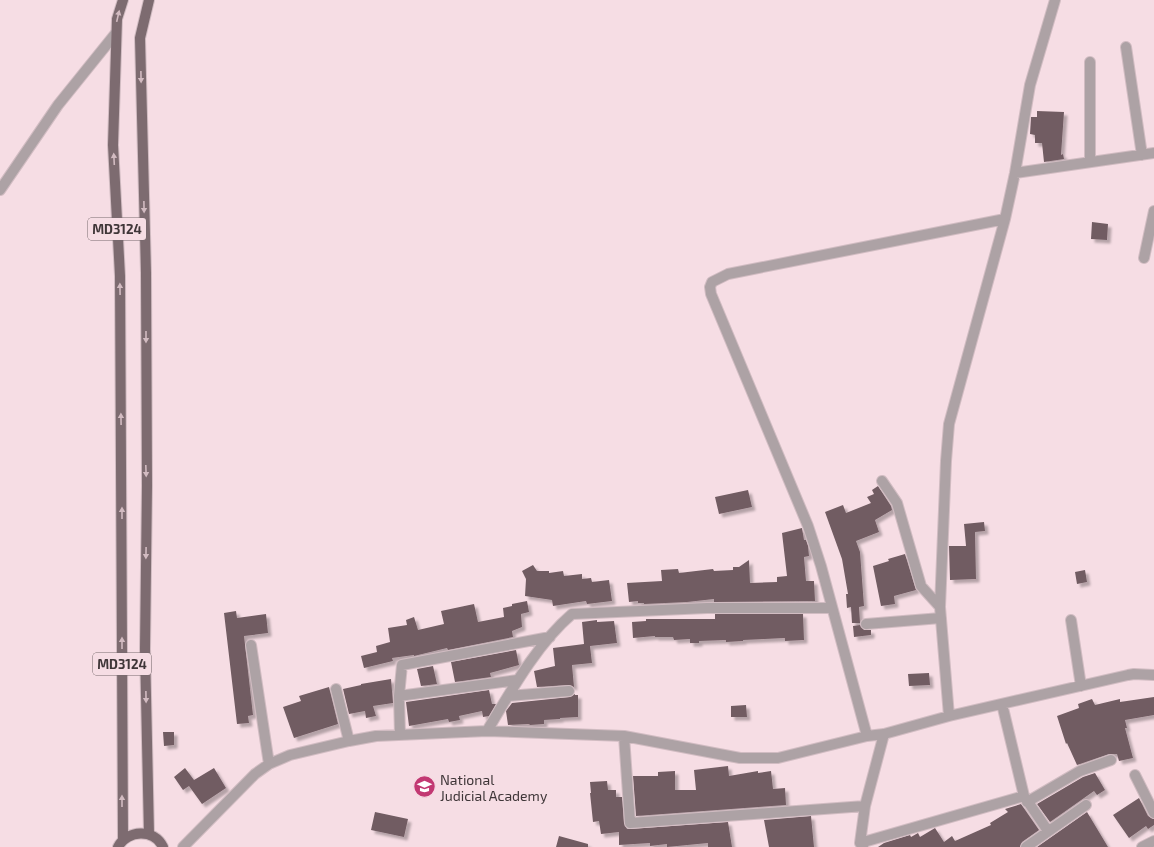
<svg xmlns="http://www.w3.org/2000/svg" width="1154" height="847" font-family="'Exo 2',sans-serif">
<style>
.building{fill:#715c62;filter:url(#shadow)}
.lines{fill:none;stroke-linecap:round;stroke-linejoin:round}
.minor-casing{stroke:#d1bcc2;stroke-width:12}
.primary-casing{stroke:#d1bcc2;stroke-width:12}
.minor{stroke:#ada2a5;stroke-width:10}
.primary{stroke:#7d6b70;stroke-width:10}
.oneway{fill:#d2bbc1}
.labels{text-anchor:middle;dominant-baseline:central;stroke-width:4;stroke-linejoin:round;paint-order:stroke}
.shield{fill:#f6dde4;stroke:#76686c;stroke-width:1}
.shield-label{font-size:13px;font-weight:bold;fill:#3f3638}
.poi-label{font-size:14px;fill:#3f3638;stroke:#f6dde4;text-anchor:start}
</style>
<defs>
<filter id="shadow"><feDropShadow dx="3.5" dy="3.5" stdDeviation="1" flood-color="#0004"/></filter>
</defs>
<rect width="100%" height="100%" fill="#f6dde4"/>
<path class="building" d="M 1037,111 L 1064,112 L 1061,155 L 1063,154 L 1064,159 L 1044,162 L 1042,143 L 1035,143 L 1035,135 L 1030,134 L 1031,117 L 1037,117 Z
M 1092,222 L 1108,224 L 1107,240 L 1091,239 Z
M 878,486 L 891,506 L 892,510 L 875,520 L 879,532 L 856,541 L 860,552 L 864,606 L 859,607 L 860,623 L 852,623 L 851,607 L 847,608 L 846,594 L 848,594 L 842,559 L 825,512 L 843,505 L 846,513 L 871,503 L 867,497 L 874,494 L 872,490 Z
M 748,490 L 752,507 L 719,514 L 715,497 Z
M 984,522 L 985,531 L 975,532 L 976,579 L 950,580 L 949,546 L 966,546 L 964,524 Z
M 802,528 L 804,540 L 806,540 L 808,546 L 809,556 L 804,557 L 806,581 L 814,581 L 815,601 L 714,602 L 714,599 L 687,602 L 644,604 L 644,603 L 638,603 L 638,601 L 629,602 L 627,583 L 662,581 L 661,570 L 678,569 L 679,573 L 713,569 L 714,571 L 733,570 L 733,567 L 739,567 L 749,560 L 750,583 L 777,582 L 777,577 L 787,576 L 782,533 Z
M 905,554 L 916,590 L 894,596 L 895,604 L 881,606 L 873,566 L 889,561 L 888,559 Z
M 533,565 L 537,571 L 549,571 L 549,573 L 563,571 L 564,576 L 582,574 L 582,579 L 591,578 L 592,582 L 609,580 L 612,601 L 587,604 L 586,601 L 553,606 L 552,600 L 525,596 L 526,579 L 522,571 Z
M 1085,570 L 1087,582 L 1077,584 L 1075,572 Z
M 527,601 L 529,612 L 521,614 L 522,627 L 512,631 L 513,637 L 448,650 L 447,648 L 414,656 L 414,655 L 392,658 L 393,661 L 364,668 L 361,656 L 377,652 L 376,646 L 390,642 L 388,628 L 407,625 L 406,620 L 414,617 L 418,630 L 444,624 L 441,611 L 474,604 L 478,622 L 504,617 L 503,608 L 512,606 L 512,604 Z
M 236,611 L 237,618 L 266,614 L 268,633 L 244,636 L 253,715 L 248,716 L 249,723 L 237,724 L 224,613 Z
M 715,614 L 803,614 L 804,640 L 785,641 L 785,638 L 743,640 L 743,641 L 726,642 L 726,640 L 699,641 L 699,643 L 690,643 L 690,639 L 674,640 L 673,637 L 655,637 L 655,636 L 633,638 L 632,622 L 646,621 L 646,619 L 715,619 Z
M 597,620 L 597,622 L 614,621 L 617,643 L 590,646 L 592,663 L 572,665 L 574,687 L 568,685 L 537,687 L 534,671 L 555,666 L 553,648 L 584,644 L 582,622 Z
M 860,625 L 864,630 L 871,630 L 871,635 L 854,637 L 853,626 Z
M 516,650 L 519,665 L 490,673 L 491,677 L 455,682 L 451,662 Z
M 433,666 L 437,684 L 421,686 L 417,669 Z
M 929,673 L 930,685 L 909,686 L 908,674 Z
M 391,679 L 393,703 L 373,706 L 376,716 L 366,718 L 365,711 L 349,714 L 343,689 L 361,685 L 361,684 Z
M 329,687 L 338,724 L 294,738 L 283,707 L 301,701 L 299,696 Z
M 489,690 L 492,704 L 496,704 L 489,716 L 483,717 L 482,711 L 459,716 L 460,720 L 449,722 L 448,719 L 409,726 L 406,702 Z
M 575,694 L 575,695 L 578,695 L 578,717 L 560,718 L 560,719 L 544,720 L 544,724 L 530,725 L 529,724 L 508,725 L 506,711 L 512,703 L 570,697 Z
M 1154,697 L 1154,715 L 1125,720 L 1127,728 L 1125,728 L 1133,758 L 1119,761 L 1117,754 L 1109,754 L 1077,765 L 1067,743 L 1066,744 L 1057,716 L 1079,708 L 1078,704 L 1092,699 L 1095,705 L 1120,699 L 1120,702 Z
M 746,705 L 747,717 L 731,717 L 731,706 Z
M 163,732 L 174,732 L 174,745 L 164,746 Z
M 728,766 L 729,776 L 758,771 L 758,773 L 771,771 L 773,789 L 785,788 L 786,805 L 636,816 L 633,776 L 658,776 L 658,772 L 675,771 L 675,790 L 696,790 L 694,770 Z
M 185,768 L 194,780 L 214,768 L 226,788 L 202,804 L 189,786 L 183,790 L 174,777 Z
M 1095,773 L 1105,790 L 1097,795 L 1094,791 L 1050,822 L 1037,804 L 1083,777 Z
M 607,781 L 608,790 L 616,790 L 616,797 L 622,797 L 624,823 L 627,829 L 630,829 L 728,822 L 732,847 L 708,847 L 708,843 L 667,847 L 667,844 L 650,846 L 650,843 L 619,845 L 619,832 L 601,834 L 599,821 L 593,822 L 590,793 L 591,793 L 590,782 Z
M 1139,798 L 1148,816 L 1154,819 L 1154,825 L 1148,829 L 1146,826 L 1129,838 L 1113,815 Z
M 1021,804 L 1039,830 L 1022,842 L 1020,847 L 878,847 L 884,843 L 910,835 L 911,837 L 918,833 L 920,837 L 935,828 L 944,842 L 952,836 L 955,841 L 991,825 L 990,823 L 1008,812 L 1005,809 Z
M 375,812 L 408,819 L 404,837 L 371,830 Z
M 1087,812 L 1108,847 L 1037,847 Z
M 811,816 L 814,847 L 769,847 L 764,820 Z
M 559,836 L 588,844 L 588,847 L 556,847 Z"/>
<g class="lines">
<defs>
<path id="minor" d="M 1126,47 L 1142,155
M 1090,162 L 1090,62
M 1015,173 L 1154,153
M 0,190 L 58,105 L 116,33
M 1144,258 L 1154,211
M 882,481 L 897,503 L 921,586 L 940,607
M 1071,620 L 1081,686
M 866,624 L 941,618
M 251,645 L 269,764
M 336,689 L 349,741
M 399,696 L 517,680
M 508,696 L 569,691
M 1002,704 L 1024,796 L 1048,831
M 949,716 L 940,607 L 946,461 L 949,424 L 1005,219 L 1015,173 L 1030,85 L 1055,0
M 487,731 C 511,691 537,644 572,614 L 707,608 L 832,608
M 400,735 L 399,696 L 402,665 L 550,637
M 624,736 L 630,823 L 865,806
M 867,736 L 821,566 L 808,526 L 711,294 L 710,287 L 712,282 L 728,274 L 1005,219
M 1135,775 L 1154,813
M 1027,802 L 1080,771 L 1111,760
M 860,843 L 1024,796
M 183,847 L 255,774 L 269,764 L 290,755 L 349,741 L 376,736 L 487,731 L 624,736 L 740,758 L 778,758 L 867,736 L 884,734 L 949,716 L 1128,675 L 1134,674 L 1154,675
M 863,847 L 860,843 L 865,806 L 884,734
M 1026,847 L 1086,805
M 1142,847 L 1154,841"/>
<path id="primary" d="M 123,0 L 117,19 L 113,145 L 120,276 L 123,840
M 149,0 L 140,38 L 146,273 L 147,486 L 145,649 L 149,834
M 118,847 C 127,830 154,828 163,847"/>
</defs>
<use href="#minor" class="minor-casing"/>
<use href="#primary" class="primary-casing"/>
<use href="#minor" class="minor"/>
<use href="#primary" class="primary"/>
</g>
<defs><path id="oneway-solid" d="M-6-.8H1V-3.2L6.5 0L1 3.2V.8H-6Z"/></defs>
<g class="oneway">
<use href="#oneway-solid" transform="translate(118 16) rotate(-77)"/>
<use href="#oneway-solid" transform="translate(141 77) rotate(89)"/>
<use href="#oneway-solid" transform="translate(114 159) rotate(-93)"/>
<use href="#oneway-solid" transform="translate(144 207) rotate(89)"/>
<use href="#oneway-solid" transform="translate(120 289) rotate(-91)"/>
<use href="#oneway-solid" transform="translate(146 337) rotate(90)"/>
<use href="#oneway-solid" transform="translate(121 419) rotate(-91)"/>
<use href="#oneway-solid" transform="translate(146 471) rotate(88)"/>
<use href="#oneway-solid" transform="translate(122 513) rotate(-90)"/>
<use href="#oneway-solid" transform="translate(146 553) rotate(91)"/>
<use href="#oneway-solid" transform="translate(122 643) rotate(-90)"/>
<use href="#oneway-solid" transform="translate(146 697) rotate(89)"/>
<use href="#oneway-solid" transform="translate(122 801) rotate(-90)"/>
</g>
<defs>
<symbol id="university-disc" viewBox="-11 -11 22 22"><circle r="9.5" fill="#c23872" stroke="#f6dde4"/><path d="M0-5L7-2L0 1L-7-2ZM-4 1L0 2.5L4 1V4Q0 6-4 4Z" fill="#fff"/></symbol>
</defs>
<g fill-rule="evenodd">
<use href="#university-disc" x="412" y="774" width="25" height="25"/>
</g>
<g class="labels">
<g class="shield">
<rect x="88" y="218" width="58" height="22" rx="3"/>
<rect x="93" y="653" width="58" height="22" rx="3"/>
</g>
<g class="shield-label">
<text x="117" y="229">MD3124</text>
<text x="122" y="664">MD3124</text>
</g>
<g class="poi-label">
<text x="440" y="779">National<tspan x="440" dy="16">Judicial Academy</tspan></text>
</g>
</g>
</svg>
